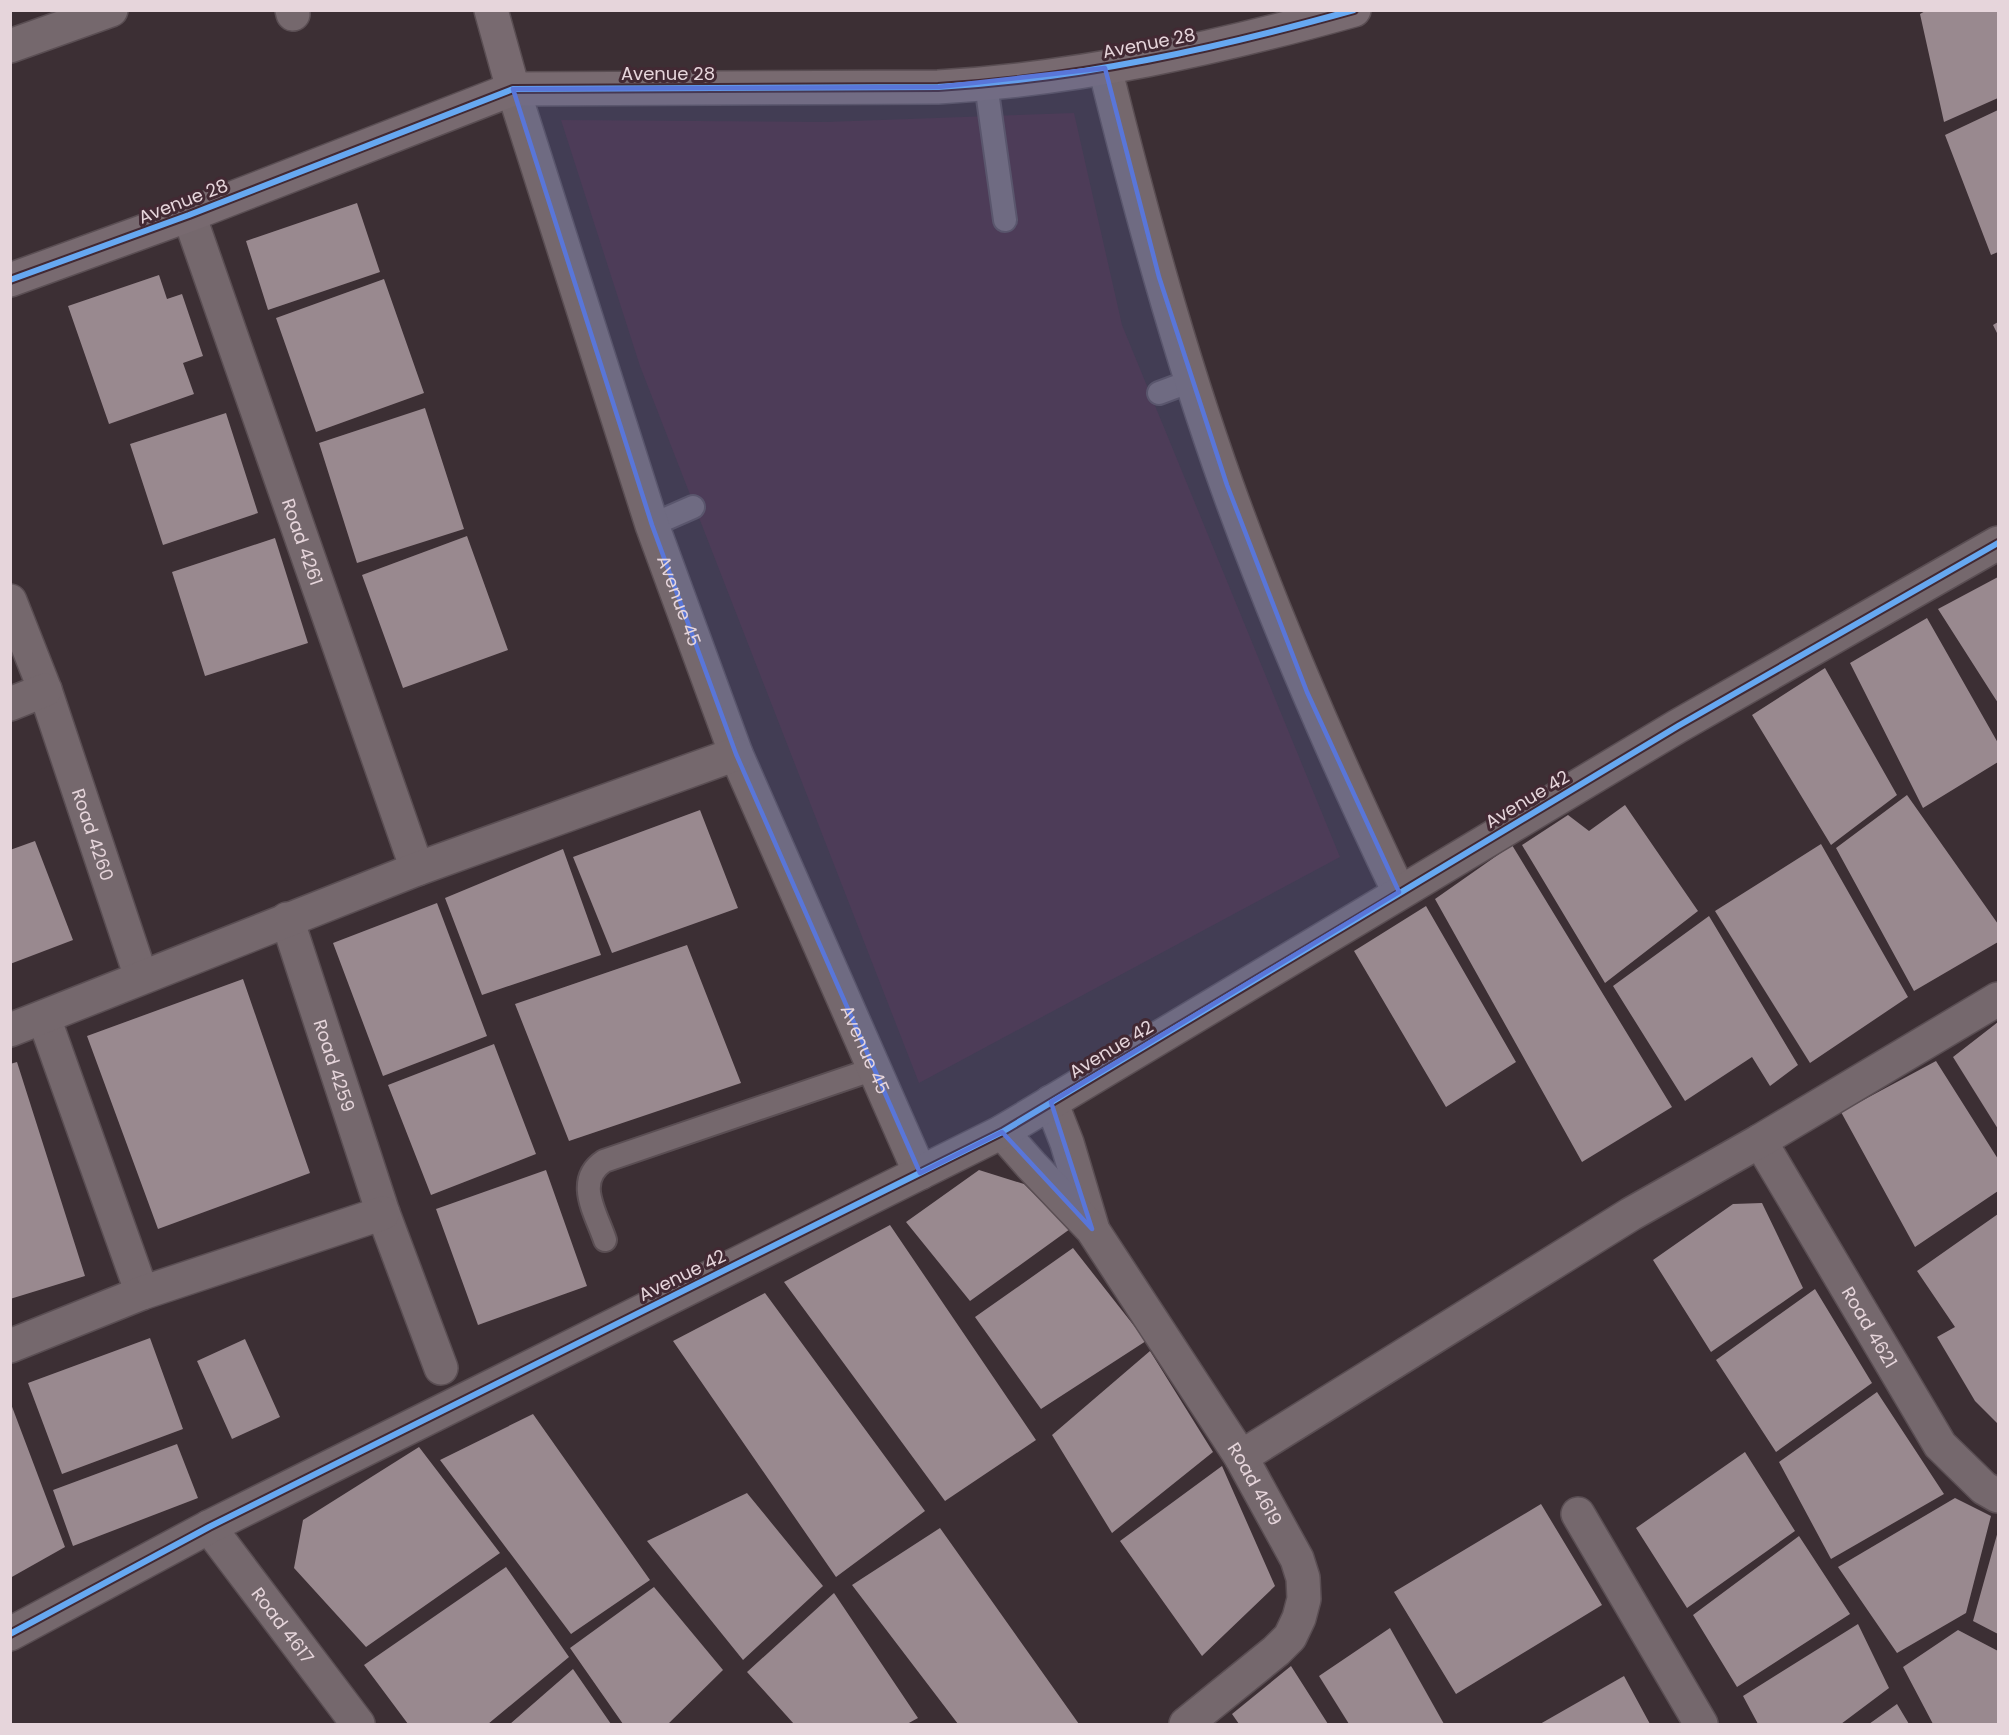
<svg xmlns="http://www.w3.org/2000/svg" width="2009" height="1735" font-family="Poppins,sans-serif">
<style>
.built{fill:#4a2d39}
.building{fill:#99898f}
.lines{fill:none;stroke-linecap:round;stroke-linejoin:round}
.lane-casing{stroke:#5a4e53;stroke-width:26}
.street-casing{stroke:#5a4e53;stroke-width:36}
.secondary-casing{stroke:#5a4e53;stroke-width:36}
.lane{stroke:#75686d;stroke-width:22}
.street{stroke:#75686d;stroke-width:33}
.secondary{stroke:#786a70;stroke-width:33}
.cycleway-casing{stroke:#422933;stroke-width:10}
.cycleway{stroke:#66a8f1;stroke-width:6}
.marked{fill:#5976d9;fill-opacity:0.2;stroke:#5976d9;stroke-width:4.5;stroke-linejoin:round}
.labels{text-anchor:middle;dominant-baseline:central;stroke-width:6;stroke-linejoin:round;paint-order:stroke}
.street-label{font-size:18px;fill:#e6d5db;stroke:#422933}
</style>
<rect width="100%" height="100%" fill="#3c2f34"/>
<path class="built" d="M 1074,113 L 1122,325 L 1340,857 L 919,1083 L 640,366 L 561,120 L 826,122 Z"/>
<path class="building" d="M 1927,10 L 1998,10 L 1998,98 L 1944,122 L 1920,14 Z
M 1998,110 L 1998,252 L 1991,255 L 1945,135 Z
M 357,203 L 380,272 L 268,310 L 246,241 Z
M 159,275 L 167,299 L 182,294 L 203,356 L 183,363 L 194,394 L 109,424 L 68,306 Z
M 384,279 L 424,393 L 316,432 L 276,318 Z
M 1998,322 L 1998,335 L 1993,325 Z
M 425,408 L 464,529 L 357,563 L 319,443 Z
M 226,413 L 258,513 L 163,545 L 130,444 Z
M 467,536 L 508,650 L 403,688 L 362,575 Z
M 275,538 L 308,643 L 205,676 L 172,572 Z
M 1998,577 L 1998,703 L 1938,609 Z
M 1927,618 L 1998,743 L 1998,762 L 1923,808 L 1850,663 Z
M 1825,668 L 1897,795 L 1831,845 L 1752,715 Z
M 1907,795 L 1998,924 L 1998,942 L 1914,991 L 1836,848 Z
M 1625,805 L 1698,911 L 1605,983 L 1522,845 L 1568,815 L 1589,831 Z
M 700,810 L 738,908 L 612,953 L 573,857 Z
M 35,841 L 73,940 L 10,964 L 10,850 Z
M 1821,844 L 1908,997 L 1810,1063 L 1715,911 Z
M 1512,845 L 1672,1107 L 1582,1162 L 1435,899 Z
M 563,849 L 601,955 L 482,995 L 445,898 Z
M 437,903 L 487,1036 L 383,1076 L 333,943 Z
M 1426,906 L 1516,1062 L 1446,1107 L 1354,951 Z
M 1709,916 L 1798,1065 L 1770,1086 L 1752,1057 L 1685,1101 L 1613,986 Z
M 687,945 L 741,1083 L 569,1141 L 515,1004 Z
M 243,979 L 310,1173 L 158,1229 L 87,1036 Z
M 1998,1022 L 1998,1129 L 1953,1057 Z
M 494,1044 L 536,1154 L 431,1195 L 388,1085 Z
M 1936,1061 L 1998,1159 L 1998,1191 L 1915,1247 L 1841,1112 Z
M 17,1062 L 85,1276 L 10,1299 L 10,1064 Z
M 546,1170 L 587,1286 L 478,1325 L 436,1209 Z
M 979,1170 L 1024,1184 L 1070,1229 L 970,1301 L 906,1222 Z
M 1762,1203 L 1803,1288 L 1711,1352 L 1653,1260 L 1733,1204 Z
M 1998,1214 L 1998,1424 L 1975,1401 L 1937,1337 L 1955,1327 L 1917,1271 Z
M 890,1225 L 1036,1440 L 945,1501 L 784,1282 Z
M 1073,1248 L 1146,1341 L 1041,1409 L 975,1317 Z
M 1815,1289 L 1872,1383 L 1776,1452 L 1716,1360 Z
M 765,1293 L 925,1511 L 836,1577 L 673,1341 Z
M 150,1338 L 183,1429 L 62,1474 L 28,1383 Z
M 245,1339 L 280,1417 L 232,1439 L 197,1361 Z
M 1150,1351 L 1213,1452 L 1112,1533 L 1052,1435 Z
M 1877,1392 L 1944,1494 L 1831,1559 L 1779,1462 Z
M 11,1404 L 65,1547 L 10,1578 L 10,1405 Z
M 533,1414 L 650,1580 L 571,1634 L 440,1460 Z
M 177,1444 L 198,1498 L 73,1546 L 53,1490 Z
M 419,1447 L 500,1553 L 366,1647 L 294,1568 L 303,1520 Z
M 1745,1452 L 1795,1531 L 1687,1608 L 1636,1528 Z
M 1222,1466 L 1275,1586 L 1202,1656 L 1120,1541 Z
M 747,1493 L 823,1586 L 743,1660 L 647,1541 Z
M 1955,1498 L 1991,1516 L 1966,1613 L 1897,1653 L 1838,1567 Z
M 1541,1504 L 1602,1605 L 1456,1694 L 1394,1592 Z
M 940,1528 L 1079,1724 L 958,1724 L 852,1585 Z
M 1998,1531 L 1998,1634 L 1973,1621 Z
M 1799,1536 L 1850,1614 L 1737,1687 L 1693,1615 Z
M 506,1567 L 569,1657 L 488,1724 L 408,1724 L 364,1665 Z
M 654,1587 L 723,1670 L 668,1724 L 623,1724 L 570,1648 Z
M 834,1593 L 918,1718 L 907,1724 L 794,1724 L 747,1672 Z
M 1858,1624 L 1889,1688 L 1841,1724 L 1758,1724 L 1743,1696 Z
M 1390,1628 L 1444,1724 L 1349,1724 L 1319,1676 Z
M 1958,1630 L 1998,1651 L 1998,1724 L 1933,1724 L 1903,1667 Z
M 1291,1666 L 1328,1724 L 1239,1724 L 1232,1714 Z
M 573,1669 L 611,1724 L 510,1724 Z
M 1624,1676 L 1650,1724 L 1540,1724 Z
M 1897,1704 L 1909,1724 L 1869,1724 Z"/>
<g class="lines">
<defs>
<path id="lane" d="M 986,84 L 1005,220
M 1159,393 L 1191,381
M 652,525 L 693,507
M 605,1240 C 596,1213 574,1181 604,1161 L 874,1069"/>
<g id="street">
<path d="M 292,10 L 293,14"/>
<path d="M 10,46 L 111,10"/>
<path d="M 1105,68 C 1140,209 1178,349 1227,486 C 1277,625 1336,760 1399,892"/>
<path id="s1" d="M 513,89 L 652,525 L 736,754 L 920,1173"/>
<path id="s2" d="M 189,215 L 417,869"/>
<path id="s3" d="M 10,601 L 45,690 L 141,977"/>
<path d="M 10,704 L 45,690"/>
<path id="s4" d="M 287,919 L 383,1213 L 441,1368"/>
<path d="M 44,1018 L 142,1293"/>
<path d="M 10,1030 L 417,869 L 736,754"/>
<path d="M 1051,1102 L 1067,1143 L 1092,1227"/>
<path id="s5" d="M 1002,1132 L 1031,1165 L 1092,1229 L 1241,1457 L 1297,1559 L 1303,1578 L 1304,1599 L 1299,1618 L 1290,1637 L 1276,1651 L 1186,1724"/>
<path id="s6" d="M 1760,1141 L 1940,1445 L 1984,1488 L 1998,1496"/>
<path d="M 10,1346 L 142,1293 L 383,1213"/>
<path d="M 1241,1457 L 1631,1214 L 1760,1141 L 1998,999"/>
<path d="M 1578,1514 L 1701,1724"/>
<path id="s7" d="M 209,1527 L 358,1724"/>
<path d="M 10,1634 L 209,1527 L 1002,1132 L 1678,726 L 1998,543"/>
</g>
<path id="secondary" d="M 491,10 L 513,89
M 10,280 L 189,215 L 513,89 L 938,87 C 1079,79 1218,48 1354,10"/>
</defs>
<use href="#lane" class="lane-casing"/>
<use href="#street" class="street-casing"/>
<use href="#secondary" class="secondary-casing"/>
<use href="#lane" class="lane"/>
<use href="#street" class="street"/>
<use href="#secondary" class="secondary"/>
<defs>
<path id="cycleway" d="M 10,280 L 189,215 L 513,89 L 938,87 C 1079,79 1218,48 1354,10
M 10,1634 L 209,1527 L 1002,1132 L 1678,726 L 1998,543"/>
</defs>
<use href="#cycleway" class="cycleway-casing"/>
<use href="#cycleway" class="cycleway"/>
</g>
<path class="marked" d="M 1105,68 L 1159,277 L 1227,485 L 1307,692 L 1399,892 L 1051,1102 L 1092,1229 L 1002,1132 L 920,1173 L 736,754 L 652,525 L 513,89 L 938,87 Z"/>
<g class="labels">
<g class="street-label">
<text transform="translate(1149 43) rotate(-11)">Avenue 28</text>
<text x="668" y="73">Avenue 28</text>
<text transform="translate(183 201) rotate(-21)">Avenue 28</text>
<text stroke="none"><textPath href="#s2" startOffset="346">Road 4261</textPath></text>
<text stroke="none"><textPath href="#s1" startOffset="538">Avenue 45</textPath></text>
<text transform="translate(1527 799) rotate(-31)">Avenue 42</text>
<text stroke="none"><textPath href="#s3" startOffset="248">Road 4260</textPath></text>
<text transform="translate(1111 1049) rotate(-31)">Avenue 42</text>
<text stroke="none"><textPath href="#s1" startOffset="1024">Avenue 45</textPath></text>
<text stroke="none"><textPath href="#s4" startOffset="154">Road 4259</textPath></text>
<text transform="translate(682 1275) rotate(-26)">Avenue 42</text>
<text stroke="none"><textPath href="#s6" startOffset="216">Road 4621</textPath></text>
<text stroke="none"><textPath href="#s5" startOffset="435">Road 4619</textPath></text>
<text stroke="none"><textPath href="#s7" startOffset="123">Road 4617</textPath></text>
</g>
</g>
<rect width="2009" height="1735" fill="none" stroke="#e6d5db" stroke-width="24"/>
</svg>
